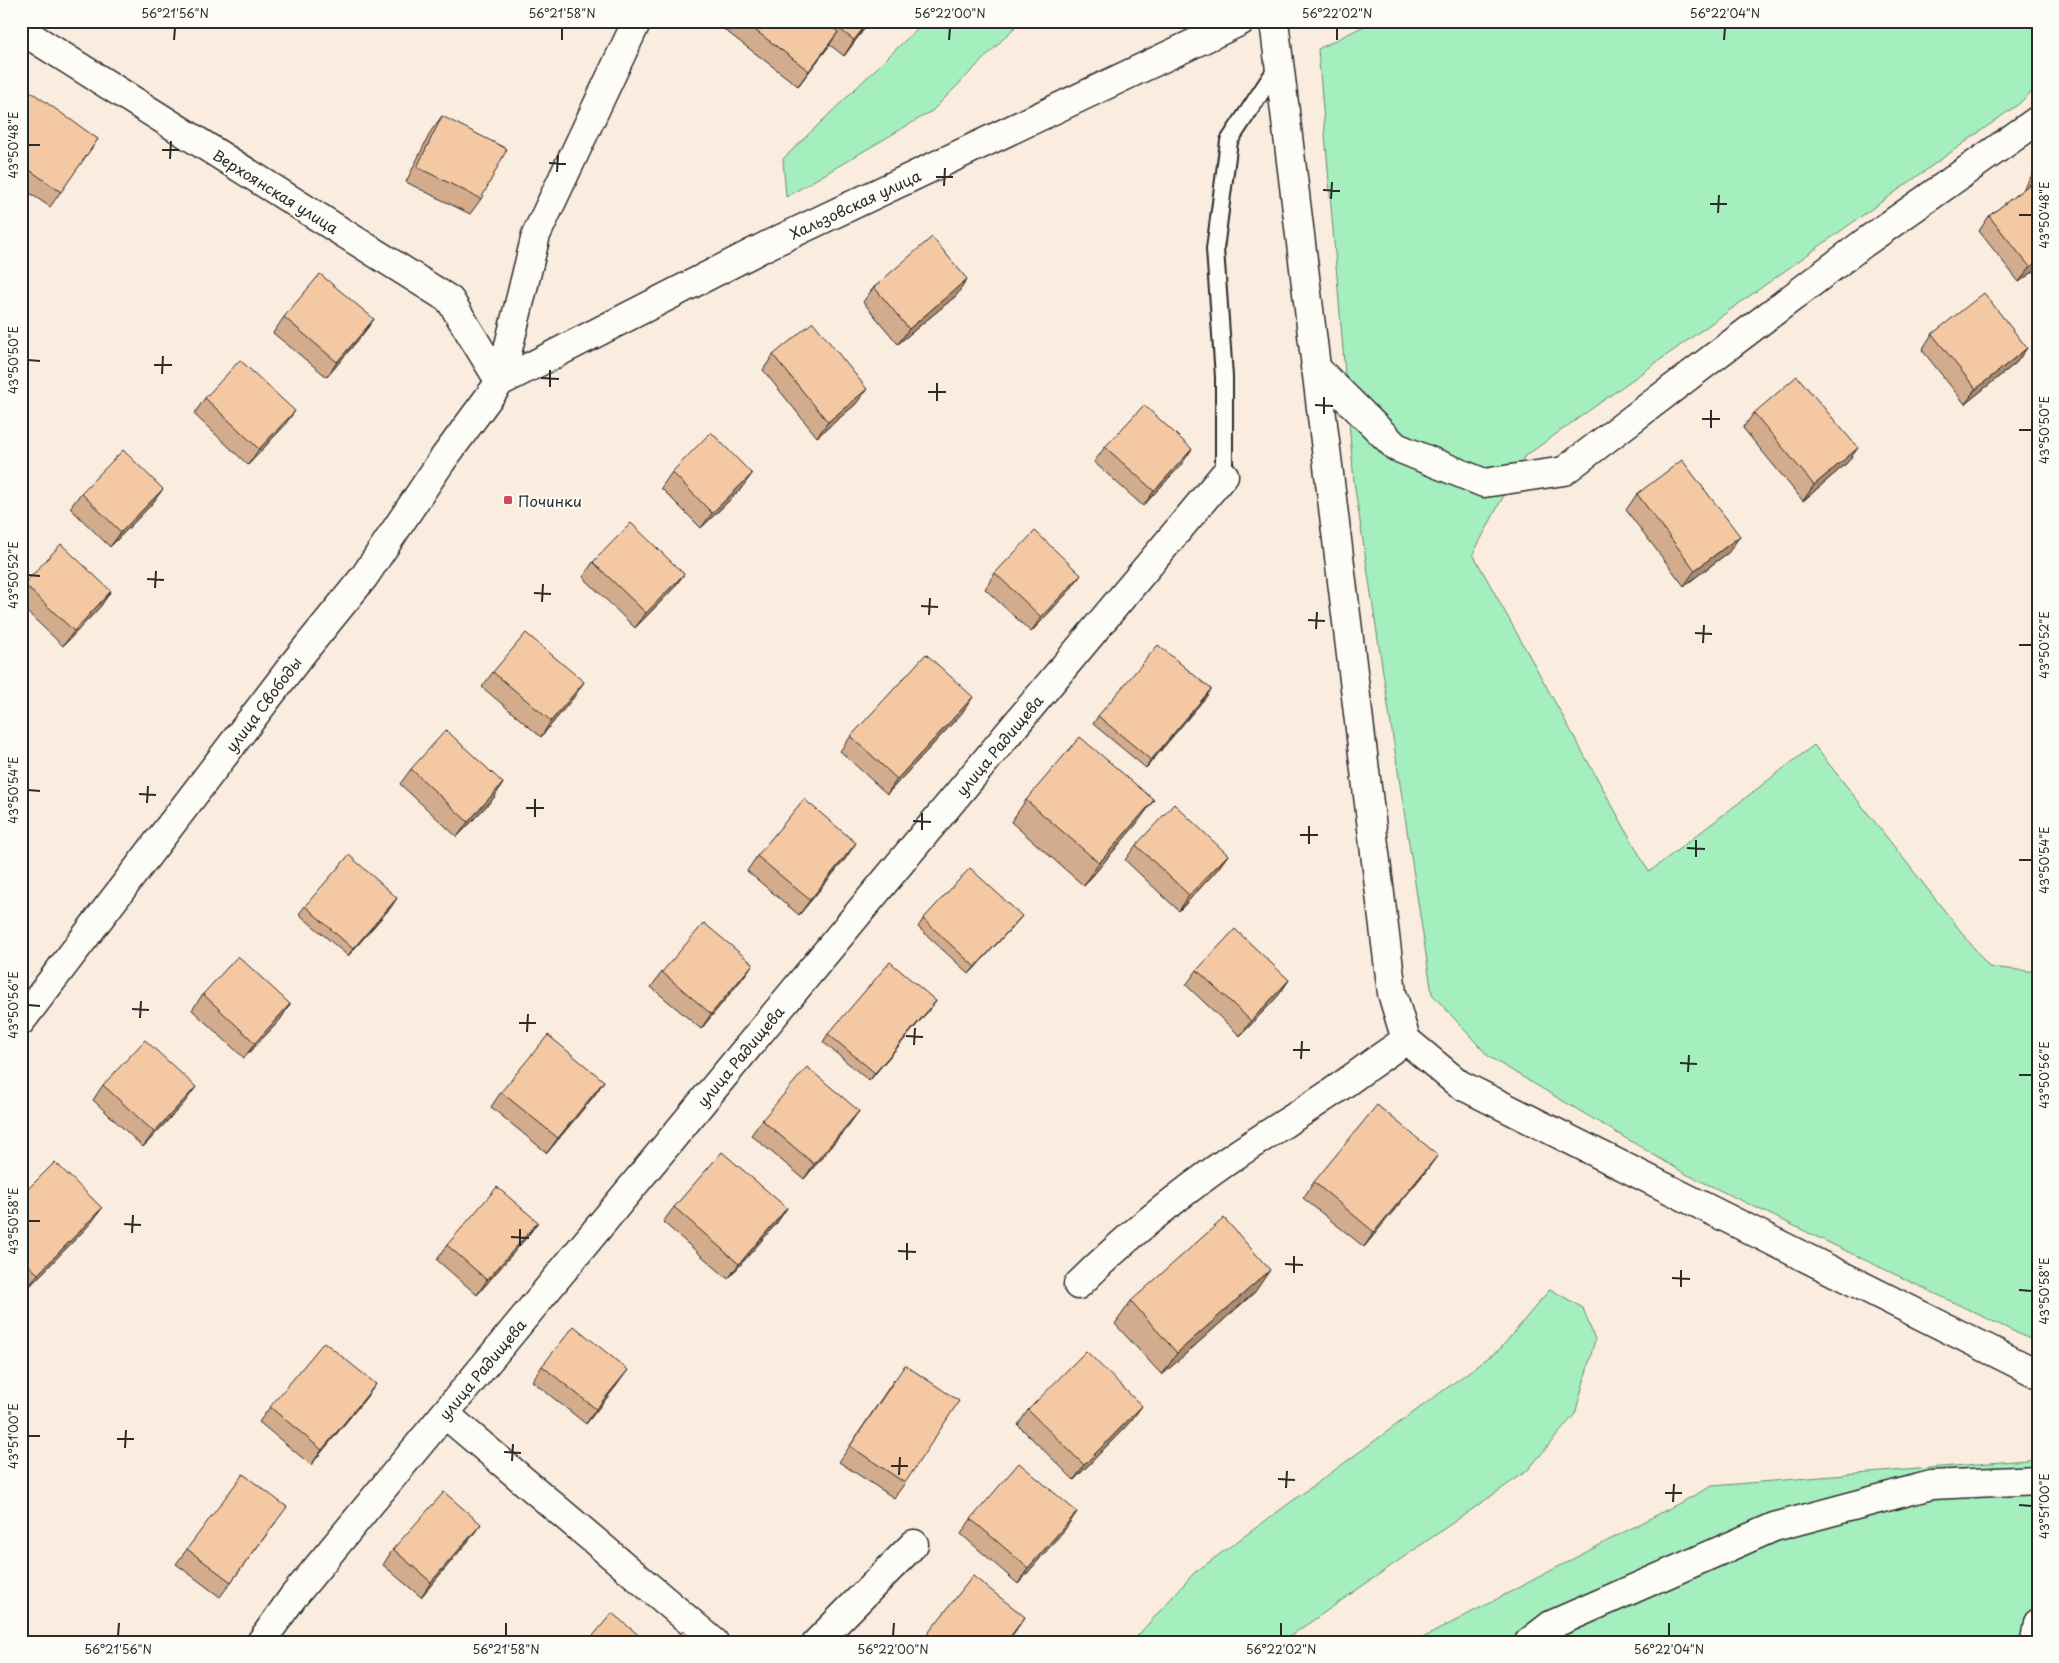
<svg xmlns="http://www.w3.org/2000/svg" width="2059" height="1663" font-family="'Playpen Sans',sans-serif">
<style>
.green{fill:#a5eebd;stroke:#688c74}
.lines{fill:none;stroke-linecap:round;stroke-linejoin:round}
.lane-casing{stroke:#2b2b2b;stroke-width:20}
.street-casing{stroke:#2b2b2b;stroke-width:31}
.secondary-casing{stroke:#2b2b2b;stroke-width:31}
.primary-casing{stroke:#2b2b2b;stroke-width:31}
.lane{stroke:#fdfcf7;stroke-width:16}
.street{stroke:#fdfcf7;stroke-width:28}
.secondary{stroke:#fdfcf7;stroke-width:28}
.primary{stroke:#fdfcf7;stroke-width:28}
.wall{fill:#d2ac8c;stroke:#2b2b2b}
.shaded-wall{fill:#ab8c72;stroke:#2b2b2b}
.building{fill:#f4c8a3;stroke:#2b2b2b}
.ticks{fill:none;stroke:#2b2b2b;stroke-width:2}
.poi-dot{fill:#d1495b;stroke:#fdfcf7;stroke-width:2}
.labels{text-anchor:middle;dominant-baseline:central;stroke-width:4.5;stroke-linejoin:round;paint-order:stroke}
.street-label{font-size:15px;fill:#2b2b2b;stroke:#fdfcf7}
.poi-label{font-size:15px;fill:#2b2b2b;stroke:#fdfcf7;text-anchor:start}
.neatline{fill:none;stroke:#2b2b2b;stroke-width:2}
.ticks-label{font-size:12px;text-anchor:middle;fill:#2b2b2b}
</style>
<rect width="100%" height="100%" fill="#faecde"/>
<filter id="ink" filterUnits="userSpaceOnUse"><feTurbulence type="fractalNoise" baseFrequency=".02" numOctaves="2"/><feDisplacementMap in="SourceGraphic" scale="10" xChannelSelector="R" yChannelSelector="G"/><feConvolveMatrix kernelMatrix="1 2 1 2 8 2 1 2 1" color-interpolation-filters="sRGB"/></filter>
<g filter="url(#ink)">
<path class="green" d="M 925,21 L 1021,21 L 932,111 L 786,197 L 783,159 Z
M 1374,21 L 2038,21 L 2038,85 L 2020,103 L 1524,457 L 1473,554 L 1649,872 L 1814,745 L 1989,967 L 2038,972 L 2038,1343 L 1686,1174 L 1489,1057 L 1432,994 L 1354,482 L 1318,49 Z
M 1550,1289 L 1583,1308 L 1595,1340 L 1575,1414 L 1527,1471 L 1282,1642 L 1132,1642 L 1194,1573 L 1500,1349 Z
M 2038,1459 L 2038,1642 L 1415,1642 L 1712,1486 Z"/>
<g class="lines">
<defs>
<path id="lane" d="M 1224,475 L 1224,377 L 1215,249 L 1229,141 L 1279,65"/>
<path id="street" d="M 1274,21 L 1392,993 L 1406,1040 L 1459,1084 L 2038,1374
M 21,30 L 450,300 L 500,382
M 1315,367 L 1396,447 L 1484,483 L 1564,471 L 1864,243 L 2038,120
M 1078,1285 C 1125,1238 1178,1195 1233,1157 C 1264,1136 1297,1116 1328,1095 C 1354,1077 1379,1058 1406,1040
M 445,1414 L 714,1642
M 261,1642 L 293,1597 L 866,904 L 1224,475
M 817,1642 L 914,1544
M 1529,1642 L 1551,1625 L 1774,1527 L 1931,1485 L 2038,1480
M 2035,1642 L 2038,1623"/>
<path id="secondary" d="M 500,382 L 536,235 L 637,21"/>
<path id="primary" d="M 21,1021 L 299,657 L 364,577 L 441,462 L 500,382 L 768,245 L 1241,21"/>
</defs>
<use href="#lane" class="lane-casing"/>
<use href="#street" class="street-casing"/>
<use href="#secondary" class="secondary-casing"/>
<use href="#primary" class="primary-casing"/>
<use href="#lane" class="lane"/>
<use href="#street" class="street"/>
<use href="#secondary" class="secondary"/>
<use href="#primary" class="primary"/>
</g>
<path class="wall" d="M 541,21 L 554,21 L 550,26 Z
M 713,21 L 870,21 L 844,56 L 830,45 L 798,86 Z
M 21,103 L 98,139 L 50,207 L 21,187 Z
M 442,116 L 481,199 L 470,214 L 406,182 L 431,131 Z
M 2038,169 L 2038,268 L 2019,282 L 1979,231 L 1989,216 L 2025,188 L 2024,187 L 2035,171 Z
M 874,287 L 957,295 L 898,344 L 863,302 Z
M 284,317 L 374,319 L 363,334 L 327,377 L 273,333 Z
M 1932,334 L 2027,348 L 2016,363 L 1965,404 L 1922,350 Z
M 773,355 L 856,404 L 817,437 L 763,370 Z
M 205,398 L 284,426 L 248,465 L 194,414 Z
M 1754,413 L 1847,463 L 1803,501 L 1743,428 Z
M 1105,447 L 1181,465 L 1143,506 L 1094,462 Z
M 672,472 L 741,489 L 701,528 L 661,488 Z
M 81,493 L 152,504 L 110,547 L 70,508 Z
M 1637,494 L 1729,552 L 1684,586 L 1626,510 Z
M 593,562 L 684,574 L 673,589 L 635,628 L 583,577 Z
M 995,573 L 1070,590 L 1031,632 L 985,589 Z
M 24,584 L 111,591 L 100,607 L 63,646 L 21,606 L 21,587 Z
M 493,672 L 574,697 L 541,737 L 482,687 Z
M 1211,689 L 1206,697 L 1146,768 L 1093,724 L 1098,716 Z
M 962,713 L 887,794 L 840,751 L 851,736 Z
M 411,769 L 503,783 L 493,799 L 457,837 L 400,784 Z
M 1026,800 L 1138,822 L 1084,886 L 1011,822 Z
M 1136,845 L 1228,855 L 1217,870 L 1179,911 L 1125,860 Z
M 757,856 L 846,858 L 799,915 L 747,871 Z
M 305,906 L 392,906 L 348,956 L 299,914 Z
M 923,919 L 1016,923 L 969,974 L 918,927 Z
M 753,964 L 742,979 L 701,1029 L 651,987 L 662,972 Z
M 1197,970 L 1289,980 L 1278,996 L 1240,1036 L 1186,985 Z
M 203,994 L 290,1004 L 280,1020 L 244,1058 L 192,1010 Z
M 936,1001 L 930,1009 L 869,1081 L 823,1042 L 828,1034 Z
M 604,1081 L 594,1096 L 547,1153 L 491,1107 L 501,1092 Z
M 103,1085 L 185,1102 L 143,1147 L 93,1100 Z
M 859,1111 L 848,1126 L 804,1179 L 751,1135 L 762,1120 Z
M 1427,1170 L 1364,1247 L 1303,1198 L 1314,1182 Z
M 21,1196 L 102,1208 L 91,1223 L 27,1289 L 21,1283 Z
M 674,1207 L 787,1208 L 776,1224 L 728,1279 L 663,1222 Z
M 538,1222 L 527,1237 L 477,1295 L 437,1260 L 447,1245 Z
M 1255,1292 L 1162,1375 L 1115,1324 L 1131,1301 Z
M 542,1366 L 617,1385 L 586,1424 L 532,1381 Z
M 894,1380 L 905,1483 L 894,1498 L 839,1462 Z
M 376,1384 L 365,1399 L 311,1465 L 259,1422 L 270,1407 Z
M 1028,1410 L 1131,1421 L 1074,1480 L 1018,1425 Z
M 971,1519 L 1066,1528 L 1018,1584 L 961,1534 Z
M 276,1522 L 220,1597 L 176,1564 L 187,1549 Z
M 470,1539 L 421,1597 L 383,1565 L 393,1549 Z"/>
<path class="shaded-wall" d="M 869,21 L 870,21 L 844,56 L 854,40 Z
M 838,32 L 828,47 L 798,86 L 809,71 Z
M 2038,261 L 2038,268 L 2019,282 L 2030,267 Z
M 967,279 L 957,295 L 898,344 L 909,329 Z
M 374,319 L 363,334 L 327,377 L 337,362 Z
M 2027,348 L 2016,363 L 1965,404 L 1976,389 Z
M 867,389 L 856,404 L 817,437 L 828,422 Z
M 295,411 L 284,426 L 248,465 L 259,449 Z
M 1858,448 L 1847,463 L 1803,501 L 1814,485 Z
M 1192,449 L 1181,465 L 1143,506 L 1154,491 Z
M 752,474 L 741,489 L 701,528 L 712,513 Z
M 163,489 L 152,504 L 110,547 L 121,532 Z
M 1740,536 L 1729,552 L 1684,586 L 1695,570 Z
M 684,574 L 673,589 L 635,628 L 646,613 Z
M 1081,575 L 1070,590 L 1031,632 L 1041,617 Z
M 111,591 L 100,607 L 63,646 L 74,631 Z
M 584,682 L 574,697 L 541,737 L 551,721 Z
M 1211,689 L 1206,697 L 1146,768 L 1151,760 Z
M 973,697 L 962,713 L 887,794 L 897,779 Z
M 503,783 L 493,799 L 457,837 L 468,822 Z
M 1154,800 L 1138,822 L 1084,886 L 1099,863 Z
M 856,843 L 846,858 L 799,915 L 810,900 Z
M 1228,855 L 1217,870 L 1179,911 L 1189,895 Z
M 397,898 L 392,906 L 348,956 L 353,949 Z
M 1022,916 L 1016,923 L 969,974 L 975,967 Z
M 753,964 L 742,979 L 701,1029 L 711,1014 Z
M 1289,980 L 1278,996 L 1240,1036 L 1251,1021 Z
M 936,1001 L 930,1009 L 869,1081 L 875,1073 Z
M 290,1004 L 280,1020 L 244,1058 L 255,1043 Z
M 604,1081 L 594,1096 L 547,1153 L 558,1138 Z
M 196,1087 L 185,1102 L 143,1147 L 154,1132 Z
M 859,1111 L 848,1126 L 804,1179 L 814,1164 Z
M 1438,1155 L 1427,1170 L 1364,1247 L 1374,1232 Z
M 102,1208 L 91,1223 L 27,1289 L 38,1274 Z
M 787,1208 L 776,1224 L 728,1279 L 739,1264 Z
M 538,1222 L 527,1237 L 477,1295 L 487,1280 Z
M 1270,1270 L 1255,1292 L 1162,1375 L 1177,1353 Z
M 628,1370 L 617,1385 L 586,1424 L 596,1409 Z
M 376,1384 L 365,1399 L 311,1465 L 322,1450 Z
M 1142,1406 L 1131,1421 L 1074,1480 L 1084,1465 Z
M 1077,1512 L 1066,1528 L 1018,1584 L 1028,1568 Z
M 481,1524 L 470,1539 L 421,1597 L 431,1582 Z
M 1025,1617 L 1014,1633 L 1007,1642 L 1006,1642 Z"/>
<path class="building" d="M 743,21 L 824,21 L 838,32 L 809,71 Z
M 829,21 L 869,21 L 854,40 Z
M 30,91 L 98,139 L 61,192 L 21,164 L 21,103 Z
M 442,116 L 507,149 L 481,199 L 417,167 Z
M 2038,169 L 2038,175 L 2035,171 Z
M 2030,184 L 2038,194 L 2038,261 L 2030,267 L 1989,216 Z
M 932,237 L 967,279 L 909,329 L 874,287 Z
M 320,274 L 374,319 L 337,362 L 284,317 Z
M 1984,293 L 2027,348 L 1976,389 L 1932,334 Z
M 813,322 L 867,389 L 828,422 L 773,355 Z
M 240,360 L 295,411 L 259,449 L 205,398 Z
M 1797,376 L 1858,448 L 1814,485 L 1754,413 Z
M 1144,405 L 1192,449 L 1154,491 L 1105,447 Z
M 711,432 L 752,474 L 712,513 L 672,472 Z
M 123,450 L 163,489 L 121,532 L 81,493 Z
M 1682,460 L 1740,536 L 1695,570 L 1637,494 Z
M 631,523 L 684,574 L 646,613 L 593,562 Z
M 1035,531 L 1081,575 L 1041,617 L 995,573 Z
M 61,544 L 111,591 L 74,631 L 24,584 Z
M 526,633 L 584,682 L 551,721 L 493,672 Z
M 1158,645 L 1211,689 L 1151,760 L 1098,716 Z
M 926,654 L 973,697 L 897,779 L 851,736 Z
M 446,730 L 503,783 L 468,822 L 411,769 Z
M 1080,737 L 1154,800 L 1099,863 L 1026,800 Z
M 804,799 L 856,843 L 810,900 L 757,856 Z
M 1174,804 L 1228,855 L 1189,895 L 1136,845 Z
M 349,855 L 397,898 L 353,949 L 305,906 Z
M 970,868 L 1022,916 L 975,967 L 923,919 Z
M 704,923 L 753,964 L 711,1014 L 662,972 Z
M 1235,929 L 1289,980 L 1251,1021 L 1197,970 Z
M 238,956 L 290,1004 L 255,1043 L 203,994 Z
M 890,962 L 936,1001 L 875,1073 L 828,1034 Z
M 548,1035 L 604,1081 L 558,1138 L 501,1092 Z
M 145,1040 L 196,1087 L 154,1132 L 103,1085 Z
M 807,1067 L 859,1111 L 814,1164 L 762,1120 Z
M 1377,1105 L 1438,1155 L 1374,1232 L 1314,1182 Z
M 722,1152 L 787,1208 L 739,1264 L 674,1207 Z
M 55,1162 L 102,1208 L 38,1274 L 21,1258 L 21,1196 Z
M 497,1187 L 538,1222 L 487,1280 L 447,1245 Z
M 1224,1218 L 1270,1270 L 1177,1353 L 1131,1301 Z
M 574,1326 L 628,1370 L 596,1409 L 542,1366 Z
M 324,1342 L 376,1384 L 322,1450 L 270,1407 Z
M 1086,1351 L 1142,1406 L 1084,1465 L 1028,1410 Z
M 905,1365 L 959,1401 L 905,1483 L 850,1446 Z
M 1019,1463 L 1077,1512 L 1028,1568 L 971,1519 Z
M 243,1474 L 287,1507 L 231,1582 L 187,1549 Z
M 444,1492 L 481,1524 L 431,1582 L 393,1549 Z
M 973,1576 L 1025,1617 L 1006,1642 L 921,1642 Z
M 612,1613 L 647,1642 L 588,1642 Z
M 683,1631 L 696,1642 L 674,1642 Z
M 326,1637 L 333,1642 L 323,1642 Z"/>
</g>
<path class="ticks" d="M 174,40 L 175,28M 562,40 L 562,28M 949,40 L 950,28M 1337,40 L 1337,28M 1724,40 L 1725,28M 28,145 L 40,145M 162,150 L 179,150M 170,159 L 171,141M 549,163 L 566,164M 557,172 L 558,155M 936,177 L 953,177M 944,186 L 945,168M 1323,190 L 1340,191M 1331,199 L 1332,182M 1710,204 L 1727,204M 1718,213 L 1719,195M 2019,215 L 2032,215M 28,360 L 40,361M 154,365 L 172,365M 162,374 L 163,356M 541,378 L 559,379M 550,387 L 550,370M 928,392 L 946,392M 937,401 L 937,383M 1315,405 L 1333,406M 1324,414 L 1324,397M 1702,419 L 1720,419M 1711,428 L 1711,410M 2019,430 L 2032,430M 28,575 L 40,576M 147,579 L 164,580M 155,588 L 156,571M 534,593 L 551,594M 542,602 L 543,584M 921,606 L 938,607M 929,615 L 930,598M 1308,620 L 1325,621M 1316,629 L 1317,612M 1695,633 L 1712,634M 1703,643 L 1704,625M 2019,645 L 2032,645M 28,790 L 40,791M 139,794 L 156,795M 147,803 L 148,786M 526,808 L 544,808M 535,817 L 535,799M 913,821 L 931,822M 922,830 L 922,813M 1300,835 L 1318,835M 1309,844 L 1309,826M 1687,848 L 1705,849M 1696,857 L 1696,840M 2019,860 L 2032,860M 28,1005 L 40,1006M 132,1009 L 149,1010M 140,1018 L 141,1001M 519,1023 L 536,1023M 527,1032 L 528,1014M 906,1036 L 923,1037M 914,1045 L 915,1028M 1293,1050 L 1310,1050M 1301,1059 L 1302,1041M 1680,1063 L 1697,1064M 1688,1072 L 1689,1055M 2019,1075 L 2032,1075M 28,1221 L 40,1221M 124,1224 L 141,1225M 132,1233 L 133,1215M 511,1237 L 529,1238M 520,1246 L 520,1229M 898,1251 L 916,1252M 907,1260 L 907,1243M 1285,1264 L 1303,1265M 1294,1273 L 1294,1256M 1672,1278 L 1690,1279M 1681,1287 L 1681,1270M 2019,1290 L 2032,1291M 28,1436 L 40,1436M 117,1439 L 134,1439M 125,1448 L 126,1430M 504,1452 L 521,1453M 512,1461 L 513,1444M 891,1466 L 908,1466M 899,1475 L 900,1457M 1278,1479 L 1295,1480M 1286,1488 L 1287,1471M 1665,1493 L 1682,1493M 1673,1502 L 1674,1484M 2019,1505 L 2032,1506M 118,1636 L 119,1623M 506,1636 L 506,1623M 893,1636 L 894,1623M 1281,1636 L 1281,1623M 1669,1636 L 1669,1623"/>
<rect class="poi-dot" x="503" y="495" width="10" height="10" rx="2.5"/>
<g class="labels">
<g class="street-label">
<text transform="translate(276 191) rotate(32)">Верхоянская улица</text>
<text transform="translate(855 204) rotate(-25)">Хальзовская улица</text>
<text transform="translate(263 704) rotate(-53)">улица Свободы</text>
<text transform="translate(999 745) rotate(-50)">улица Радищева</text>
<text transform="translate(740 1056) rotate(-50)">улица Радищева</text>
<text transform="translate(482 1369) rotate(-50)">улица Радищева</text>
</g>
<g class="poi-label">
<text x="518" y="500">Починки</text>
</g>
</g>
<rect width="2059" height="1663" fill="none" stroke="#fdfcf7" stroke-width="55"/>
<rect x="28" y="28" width="2004" height="1608" class="neatline"/>
<g class="ticks-label">
<text x="175" y="18">56°21'56"N</text>
<text x="562" y="18">56°21'58"N</text>
<text x="950" y="18">56°22'00"N</text>
<text x="1337" y="18">56°22'02"N</text>
<text x="1725" y="18">56°22'04"N</text>
<text transform="translate(14 145) rotate(-90)" y="4">43°50'48"E</text>
<text transform="translate(2045 215) rotate(-90)" y="4">43°50'48"E</text>
<text transform="translate(14 360) rotate(-90)" y="4">43°50'50"E</text>
<text transform="translate(2045 430) rotate(-90)" y="4">43°50'50"E</text>
<text transform="translate(14 575) rotate(-90)" y="4">43°50'52"E</text>
<text transform="translate(2045 645) rotate(-90)" y="4">43°50'52"E</text>
<text transform="translate(14 790) rotate(-90)" y="4">43°50'54"E</text>
<text transform="translate(2045 860) rotate(-90)" y="4">43°50'54"E</text>
<text transform="translate(14 1005) rotate(-90)" y="4">43°50'56"E</text>
<text transform="translate(2045 1075) rotate(-90)" y="4">43°50'56"E</text>
<text transform="translate(14 1221) rotate(-90)" y="4">43°50'58"E</text>
<text transform="translate(2045 1291) rotate(-90)" y="4">43°50'58"E</text>
<text transform="translate(14 1436) rotate(-90)" y="4">43°51'00"E</text>
<text transform="translate(2045 1506) rotate(-90)" y="4">43°51'00"E</text>
<text x="118" y="1654">56°21'56"N</text>
<text x="506" y="1654">56°21'58"N</text>
<text x="893" y="1654">56°22'00"N</text>
<text x="1281" y="1654">56°22'02"N</text>
<text x="1669" y="1654">56°22'04"N</text>
</g>
</svg>
